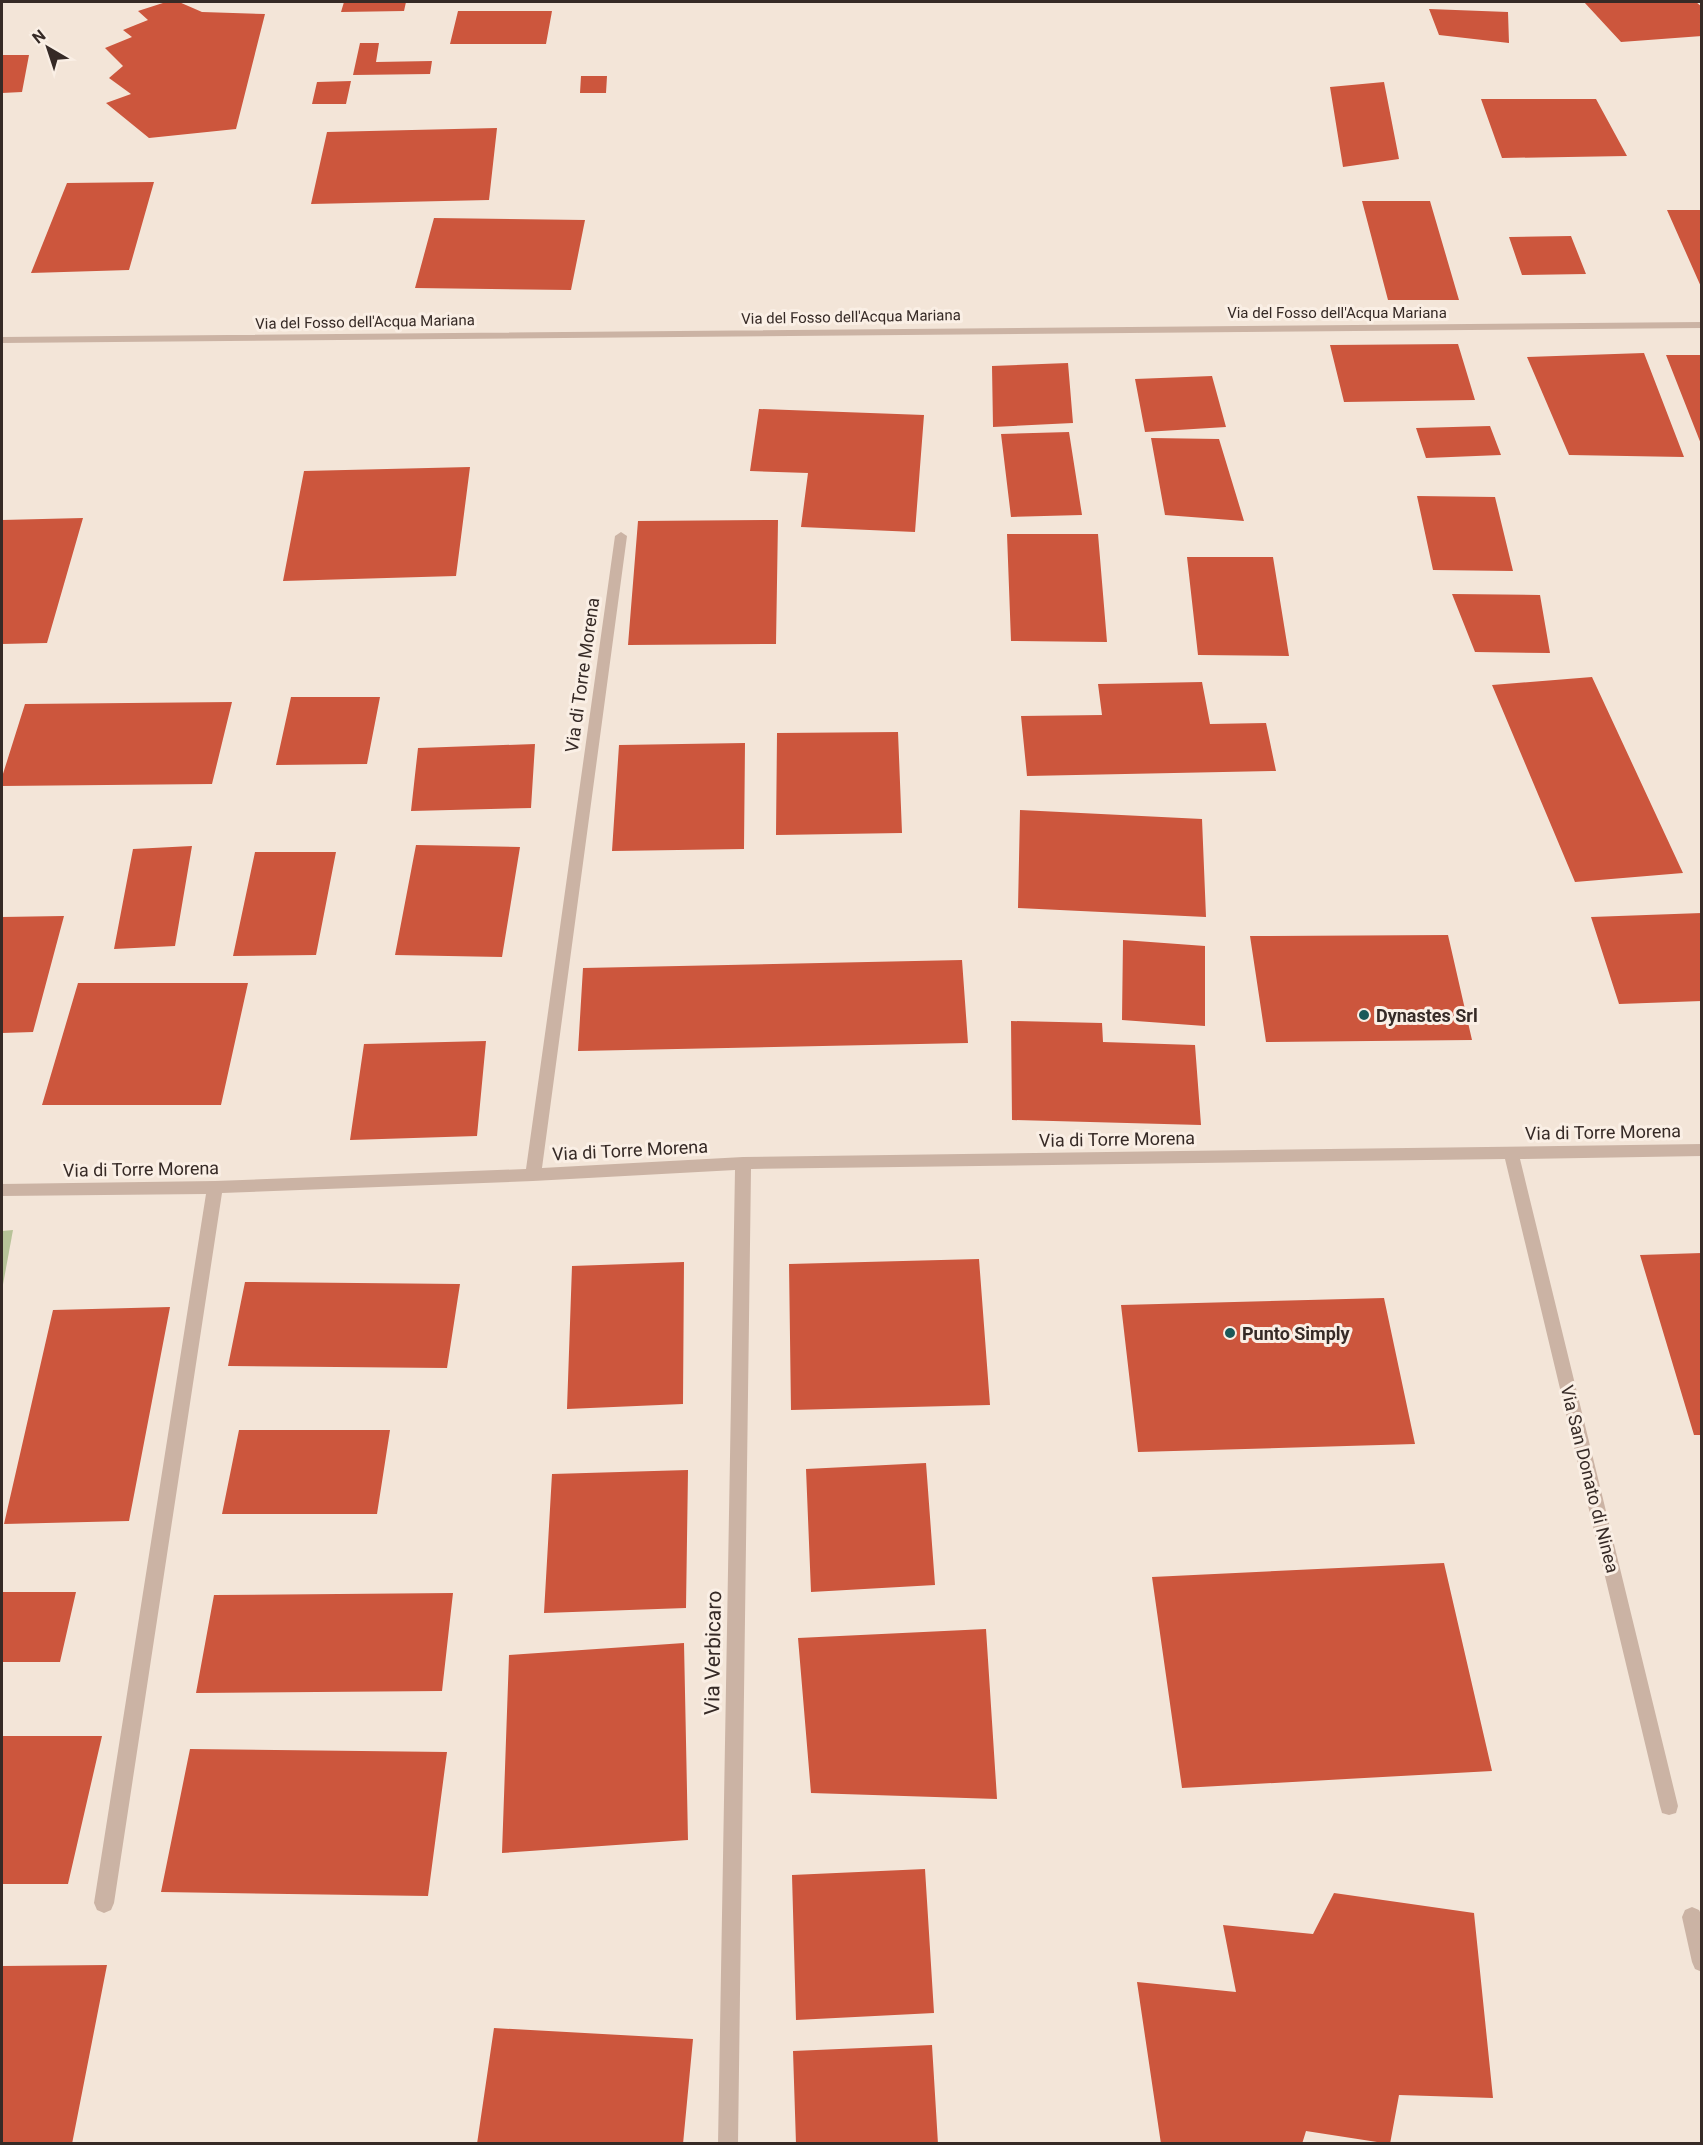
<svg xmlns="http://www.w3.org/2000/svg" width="1703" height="2145" font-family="Roboto,sans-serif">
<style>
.green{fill:#b7c298}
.building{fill:#cc563d}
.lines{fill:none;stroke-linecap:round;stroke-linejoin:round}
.minor{fill:#cbb3a4;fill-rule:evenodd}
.poi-dot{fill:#1a5959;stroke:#faefe5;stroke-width:2}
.labels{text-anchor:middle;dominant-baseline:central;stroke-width:6;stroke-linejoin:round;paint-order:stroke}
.far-street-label{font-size:15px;fill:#362a26;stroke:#faefe5}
.street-label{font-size:18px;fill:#362a26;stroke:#faefe5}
.poi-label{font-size:18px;font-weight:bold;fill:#362a26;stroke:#faefe5;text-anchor:start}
.near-street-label{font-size:21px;fill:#362a26;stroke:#faefe5}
</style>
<rect width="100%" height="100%" fill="#f3e5d8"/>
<path class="green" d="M 13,1230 L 2,1290 L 2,1231 Z"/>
<path class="building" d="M 166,2 L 179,2 L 202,12 L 265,14 L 236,129 L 149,138 L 106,103 L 131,94 L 109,78 L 123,66 L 105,48 L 132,37 L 123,30 L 148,20 L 138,11 Z
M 344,2 L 406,2 L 404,11 L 341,12 Z
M 1584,2 L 1696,2 L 1702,7 L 1702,36 L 1621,42 Z
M 1429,9 L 1508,12 L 1509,43 L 1439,35 Z
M 458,11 L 552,11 L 546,44 L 450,44 Z
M 360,43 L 379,43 L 376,62 L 432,61 L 430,74 L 353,75 Z
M 2,55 L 29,55 L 22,92 L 2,93 Z
M 581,76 L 607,76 L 606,93 L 580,93 Z
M 351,81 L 346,104 L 312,104 L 317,82 Z
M 1384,82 L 1399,159 L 1343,167 L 1330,87 Z
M 1481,99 L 1596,99 L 1627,156 L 1502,158 Z
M 497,128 L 489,200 L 311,204 L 327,132 Z
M 154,182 L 129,270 L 31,273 L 67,183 Z
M 1362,201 L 1430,201 L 1459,300 L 1388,300 Z
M 1667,210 L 1702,210 L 1702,289 Z
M 434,218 L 585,220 L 571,290 L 415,288 Z
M 1571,236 L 1586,274 L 1522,275 L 1509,237 Z
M 1458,344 L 1475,400 L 1344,402 L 1330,345 Z
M 1644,353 L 1684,457 L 1569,455 L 1527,357 Z
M 1666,355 L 1702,355 L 1702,444 L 1701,444 Z
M 1068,363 L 1073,423 L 993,427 L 992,366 Z
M 1212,376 L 1226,427 L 1145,432 L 1135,379 Z
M 759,409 L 924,415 L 915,532 L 801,527 L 808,473 L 750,471 Z
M 1490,426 L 1501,455 L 1426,458 L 1416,428 Z
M 1069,432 L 1082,515 L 1011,517 L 1001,434 Z
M 1151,438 L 1219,439 L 1244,521 L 1165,515 Z
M 470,467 L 456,576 L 283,581 L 304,471 Z
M 1417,496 L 1495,497 L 1513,571 L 1433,570 Z
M 83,518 L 47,643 L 2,644 L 2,520 Z
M 778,520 L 776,644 L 628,645 L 638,521 Z
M 1007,534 L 1098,534 L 1107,642 L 1011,641 Z
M 1187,557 L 1273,557 L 1289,656 L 1198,655 Z
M 1452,594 L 1540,595 L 1550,653 L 1475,652 Z
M 1592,677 L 1683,873 L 1575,882 L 1492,685 Z
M 1202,682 L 1210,724 L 1266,723 L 1276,771 L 1027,776 L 1021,716 L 1102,715 L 1098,684 Z
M 291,697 L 380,697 L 367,764 L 276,765 Z
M 232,702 L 212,784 L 2,786 L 2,777 L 25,704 Z
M 898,732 L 902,833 L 776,835 L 777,733 Z
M 745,743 L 744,849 L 612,851 L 619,745 Z
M 535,744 L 531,808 L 411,811 L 418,748 Z
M 1020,810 L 1202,819 L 1206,917 L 1018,908 Z
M 416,845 L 520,847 L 502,957 L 395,955 Z
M 192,846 L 175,946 L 114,949 L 133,849 Z
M 255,852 L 336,852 L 316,955 L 233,956 Z
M 1702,913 L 1702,1001 L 1619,1004 L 1591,917 Z
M 64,916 L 33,1032 L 2,1033 L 2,917 Z
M 1448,935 L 1472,1040 L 1266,1042 L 1250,936 Z
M 1123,940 L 1205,946 L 1205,1026 L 1122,1020 Z
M 962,960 L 968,1043 L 578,1051 L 583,968 Z
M 78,983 L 248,983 L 221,1105 L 42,1105 Z
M 1011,1021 L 1102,1023 L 1103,1042 L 1195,1045 L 1201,1125 L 1012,1120 Z
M 486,1041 L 477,1136 L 350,1140 L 364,1044 Z
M 1702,1253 L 1702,1435 L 1694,1435 L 1640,1255 Z
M 979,1259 L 990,1405 L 791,1410 L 789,1264 Z
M 684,1262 L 683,1404 L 567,1409 L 572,1266 Z
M 245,1282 L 460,1284 L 447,1368 L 228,1366 Z
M 1384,1298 L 1415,1444 L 1138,1452 L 1121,1305 Z
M 170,1307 L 129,1521 L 4,1524 L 53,1310 Z
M 239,1430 L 390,1430 L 377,1514 L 222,1514 Z
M 926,1463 L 935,1585 L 811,1592 L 806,1469 Z
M 688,1470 L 686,1608 L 544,1613 L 552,1474 Z
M 1444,1563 L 1492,1771 L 1182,1788 L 1152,1577 Z
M 2,1592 L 76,1592 L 60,1662 L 2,1662 Z
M 453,1593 L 442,1691 L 196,1693 L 214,1595 Z
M 986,1629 L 997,1799 L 811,1793 L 798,1638 Z
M 684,1643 L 688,1840 L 502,1853 L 509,1655 Z
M 2,1736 L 102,1736 L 68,1884 L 2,1884 Z
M 190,1749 L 447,1752 L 428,1896 L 161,1892 Z
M 925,1869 L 934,2013 L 796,2020 L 792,1875 Z
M 1334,1893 L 1474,1913 L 1493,2098 L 1399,2095 L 1390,2144 L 1306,2131 L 1302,2144 L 1161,2144 L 1137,1982 L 1236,1992 L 1223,1925 L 1313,1934 Z
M 107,1965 L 72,2144 L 2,2144 L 2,1966 Z
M 494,2028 L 693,2039 L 683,2144 L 477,2144 Z
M 932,2045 L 938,2144 L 796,2144 L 793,2051 Z"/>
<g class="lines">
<path class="minor" d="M 1702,322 L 1702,328 L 2,343 L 2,337 Z
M 621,532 L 627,536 L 542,1168 L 743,1157 L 1702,1144 L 1702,1156 L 1520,1159 L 1678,1806 L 1676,1813 L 1669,1815 L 1662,1813 L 1660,1806 L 1505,1159 L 751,1169 L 738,2144 L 718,2144 L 735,1170 L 533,1181 L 222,1193 L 114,1903 L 111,1910 L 104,1913 L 97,1910 L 94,1903 L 206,1194 L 2,1196 L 2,1184 L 215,1181 L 526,1169 L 615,536 Z
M 1692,1907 L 1699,1910 L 1702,1916 L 1702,1972 L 1695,1969 L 1692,1962 L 1682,1917 L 1685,1910 Z"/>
</g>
<g class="poi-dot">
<circle cx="1364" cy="1015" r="6"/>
<circle cx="1230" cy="1333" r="6"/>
</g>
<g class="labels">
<g class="far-street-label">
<text x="1337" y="313">Via del Fosso dell'Acqua Mariana</text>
<text transform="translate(851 317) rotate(-1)">Via del Fosso dell'Acqua Mariana</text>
<text transform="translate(365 322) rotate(-1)">Via del Fosso dell'Acqua Mariana</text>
</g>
<g class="street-label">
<text transform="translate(582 675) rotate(-82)">Via di Torre Morena</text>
<text transform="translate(1603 1132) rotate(-1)">Via di Torre Morena</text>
<text transform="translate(1117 1139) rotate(-1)">Via di Torre Morena</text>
<text transform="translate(630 1150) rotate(-3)">Via di Torre Morena</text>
<text transform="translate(141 1169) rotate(-1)">Via di Torre Morena</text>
<text transform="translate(1590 1479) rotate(76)">Via San Donato di Ninea</text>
</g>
<g class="poi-label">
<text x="1376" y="1015">Dynastes Srl</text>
<text x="1242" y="1333">Punto Simply</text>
</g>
<g class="near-street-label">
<text transform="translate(713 1653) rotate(-89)">Via Verbicaro</text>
</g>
</g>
<rect width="1703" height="2145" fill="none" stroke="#362a26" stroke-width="6"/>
<g transform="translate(48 48) rotate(321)" stroke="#faefe5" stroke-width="4.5" paint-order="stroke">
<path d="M0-4.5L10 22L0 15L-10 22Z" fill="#362a26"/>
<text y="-9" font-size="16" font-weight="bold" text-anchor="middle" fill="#362a26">N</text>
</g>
</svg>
